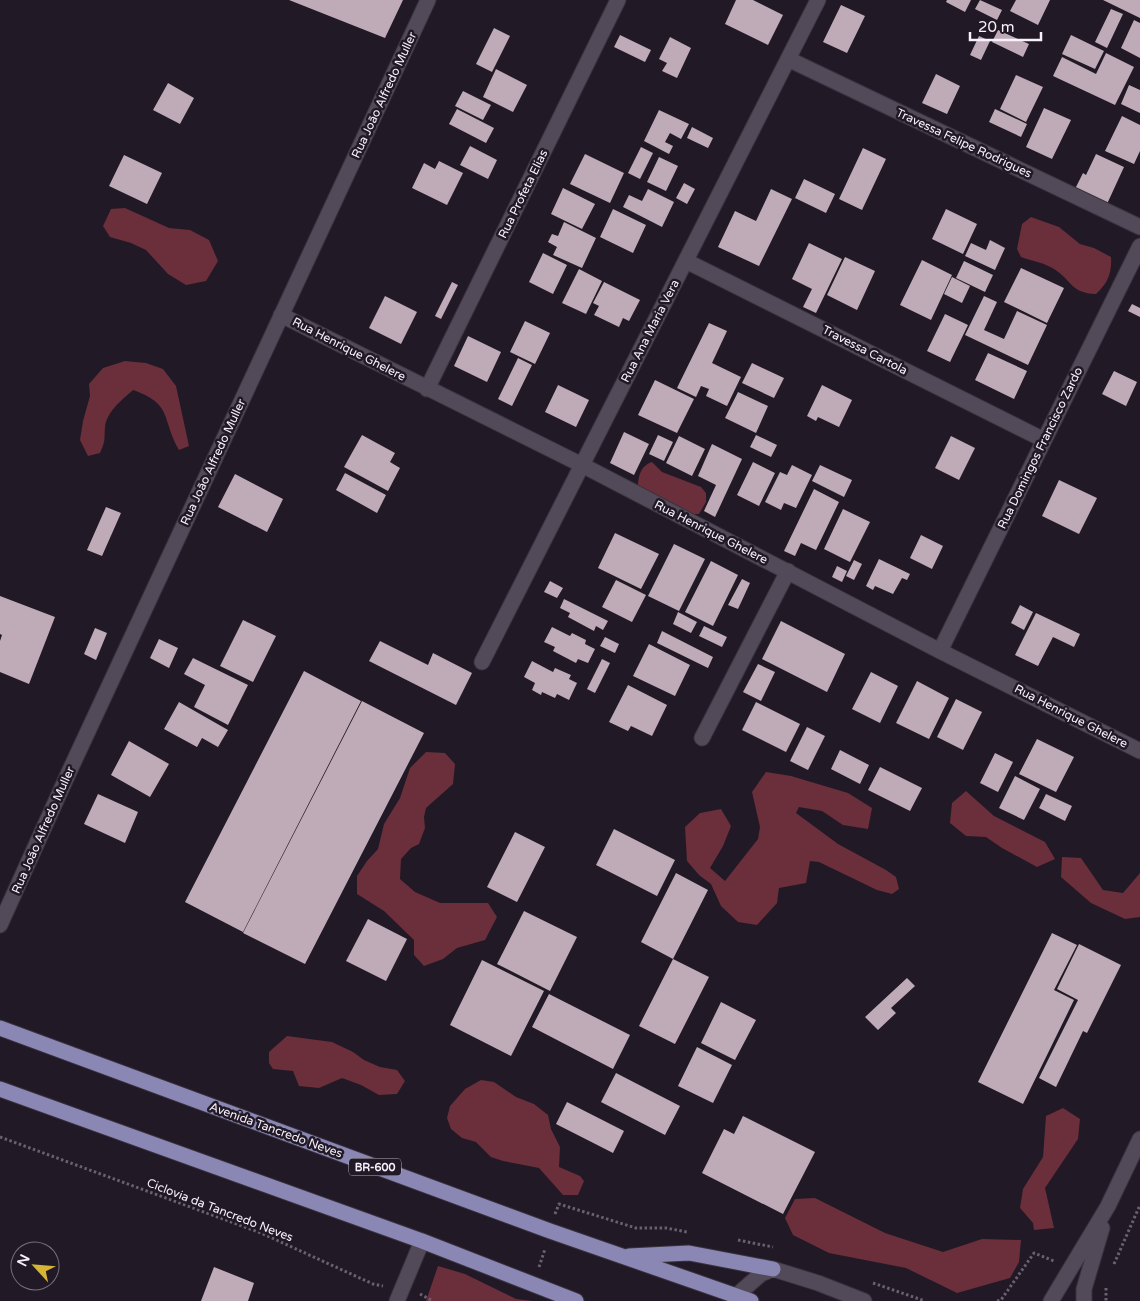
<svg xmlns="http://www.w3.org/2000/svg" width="1140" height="1301" font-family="'Varela Round',sans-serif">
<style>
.forest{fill:#6b2e3b}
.building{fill:#bfabb7}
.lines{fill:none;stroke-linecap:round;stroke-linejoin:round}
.street-casing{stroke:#39333e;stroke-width:17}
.secondary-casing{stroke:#39333e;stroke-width:17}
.primary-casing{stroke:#39333e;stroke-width:17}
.path{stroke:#69626e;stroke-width:3;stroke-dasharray:2.5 2.5;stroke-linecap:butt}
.street{stroke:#524959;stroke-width:15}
.secondary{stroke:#524959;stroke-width:15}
.primary{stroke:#8a87b5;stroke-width:15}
.labels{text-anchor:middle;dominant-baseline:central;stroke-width:5;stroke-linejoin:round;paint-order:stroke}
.shield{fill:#211926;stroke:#b7b0bb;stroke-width:1}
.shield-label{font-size:11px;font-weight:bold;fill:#f7f1fb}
.street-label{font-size:12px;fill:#f7f1fb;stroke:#211926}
</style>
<rect width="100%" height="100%" fill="#211926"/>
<path class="forest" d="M 125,208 L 169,228 L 190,230 L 209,240 L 218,261 L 206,281 L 186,285 L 168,274 L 146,250 L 131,243 L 110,237 L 103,226 L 111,209 Z
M 1031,217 L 1059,227 L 1080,244 L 1094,248 L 1111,257 C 1112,273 1108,283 1096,294 C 1070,293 1073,281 1054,269 C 1045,263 1032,261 1021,257 L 1017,249 L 1022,224 Z
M 125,361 L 146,363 L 163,369 L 176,386 L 189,446 L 179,450 C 161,418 173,404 133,390 C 122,400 107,411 105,427 C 104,440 106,440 100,453 L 88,456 L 80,440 L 83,421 L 90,396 L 89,384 L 103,368 Z
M 652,462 L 662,472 L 701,487 L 706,493 L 706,502 L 699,514 L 690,514 L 638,488 C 638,477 640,466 652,462 Z
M 426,752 L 445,753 L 455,764 L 453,784 L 426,808 L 424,817 L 425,828 L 419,844 L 411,848 L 401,859 L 400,879 L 415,892 L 440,903 L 488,903 L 497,917 L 485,940 L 457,948 L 443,959 L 424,966 L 414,955 L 414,940 L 384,911 L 357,894 L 357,876 L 367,861 L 378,849 L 384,824 L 400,798 L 410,768 Z
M 766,772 L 791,776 L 848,793 L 872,808 L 868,829 L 843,825 L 822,811 L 799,807 L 796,813 L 838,844 L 886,870 L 896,877 L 899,889 L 892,894 L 877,890 L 819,862 L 810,861 L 806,883 L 779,888 L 777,903 L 757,925 L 738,922 L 721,906 L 711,884 L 699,875 L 687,861 L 685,827 L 700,813 L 721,809 L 731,826 L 723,846 L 710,868 L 725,881 L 758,839 L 760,827 L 752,792 Z
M 966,791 L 994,816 L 1045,842 L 1055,859 L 1037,867 L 1002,848 L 986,837 L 966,836 L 950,823 L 952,803 Z
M 1062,857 L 1081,858 L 1103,890 L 1123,893 L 1140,873 L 1140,917 L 1125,919 L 1091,903 L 1061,877 Z
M 287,1036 L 332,1042 L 353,1052 L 364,1060 L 380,1067 L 397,1070 L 405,1081 L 397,1094 L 379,1095 L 361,1085 L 342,1078 L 319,1088 L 299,1086 L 293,1071 L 273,1069 L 269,1063 L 269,1052 Z
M 481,1080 L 494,1082 L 516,1097 L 534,1104 L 548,1115 L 551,1129 L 560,1147 L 559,1167 L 580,1176 L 584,1181 L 578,1195 L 563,1195 L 539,1168 L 503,1161 L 491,1157 L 476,1142 L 462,1138 L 451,1129 L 447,1118 L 450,1106 L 465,1089 Z
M 1063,1108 L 1080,1119 L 1078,1139 L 1045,1188 L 1054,1228 L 1034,1230 L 1033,1223 L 1020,1208 L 1023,1189 L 1043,1157 L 1046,1116 Z
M 815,1198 L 885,1233 L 943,1252 L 982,1239 L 1021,1240 L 1019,1262 L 1010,1278 L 957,1293 L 906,1268 L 829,1253 L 793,1235 L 785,1218 L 795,1199 Z
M 438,1266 L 465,1274 L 516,1299 L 533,1301 L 426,1301 Z"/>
<path class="building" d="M 289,0 L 403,0 L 385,38 Z
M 736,0 L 753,0 L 783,15 L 768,45 L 725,24 Z
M 947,0 L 971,0 L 965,12 L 946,2 Z
M 980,0 L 1002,10 L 997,20 L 975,9 Z
M 1016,0 L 1050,0 L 1038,25 L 1010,11 Z
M 1103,0 L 1140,0 L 1140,18 Z
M 841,5 L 865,16 L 847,53 L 823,42 Z
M 1111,9 L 1123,14 L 1107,48 L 1095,42 Z
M 1134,20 L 1140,23 L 1140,58 L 1121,48 Z
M 494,28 L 510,36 L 492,72 L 476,64 Z
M 998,30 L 1029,44 L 1023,57 L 992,42 Z
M 620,35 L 651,50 L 645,62 L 614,47 Z
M 1071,35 L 1104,51 L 1095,69 L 1062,54 Z
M 979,36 L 990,41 L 981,60 L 970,55 Z
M 670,37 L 691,48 L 677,78 L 662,71 L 667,63 L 659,59 Z
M 1106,53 L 1134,67 L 1115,105 L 1053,76 L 1062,57 L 1096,74 Z
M 496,69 L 527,85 L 513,112 L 483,97 Z
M 936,74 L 960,86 L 947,114 L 922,103 Z
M 1016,75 L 1043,87 L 1026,122 L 1000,109 Z
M 168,83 L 194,98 L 180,124 L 153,110 Z
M 1129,85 L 1140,90 L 1140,113 L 1121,104 Z
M 463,91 L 491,105 L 483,120 L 455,106 Z
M 1044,108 L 1071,120 L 1052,159 L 1026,147 Z
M 457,109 L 494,128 L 486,143 L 449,124 Z
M 995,109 L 1027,124 L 1021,137 L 989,122 Z
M 659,110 L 689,124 L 681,139 L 670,133 L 665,142 L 673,146 L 669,154 L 644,141 Z
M 1122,116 L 1140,125 L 1140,151 L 1134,164 L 1105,151 Z
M 692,127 L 713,138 L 708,148 L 687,138 Z
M 470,146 L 497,160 L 488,179 L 460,165 Z
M 641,147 L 653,153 L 640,179 L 628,173 Z
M 863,148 L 886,159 L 862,210 L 839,199 Z
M 585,154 L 624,173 L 610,203 L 570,184 Z
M 1096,154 L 1124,167 L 1107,204 L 1075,189 L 1083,173 L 1086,175 Z
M 124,155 L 162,173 L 147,204 L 109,186 Z
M 659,157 L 678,166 L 666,191 L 647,182 Z
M 439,161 L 463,173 L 447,205 L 412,188 L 424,163 L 435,169 Z
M 804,179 L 835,194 L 826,213 L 795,198 Z
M 684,183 L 695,189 L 687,204 L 676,198 Z
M 563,188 L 595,204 L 582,229 L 551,214 Z
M 648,189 L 674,202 L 662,227 L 623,207 L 629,195 L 642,201 Z
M 771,189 L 792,199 L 759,266 L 718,247 L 735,211 L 756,221 Z
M 613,209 L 646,225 L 633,253 L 600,237 Z
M 946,209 L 977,224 L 963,254 L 932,239 Z
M 564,222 L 596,238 L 582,268 L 553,255 L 557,247 L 548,242 L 552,234 L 558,236 Z
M 990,240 L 1005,248 L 995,270 L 965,256 L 971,243 L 986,250 Z
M 809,243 L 842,259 L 816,313 L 803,307 L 812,289 L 792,279 Z
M 543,253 L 567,265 L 553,294 L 529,282 Z
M 845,257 L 875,271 L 857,310 L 827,295 Z
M 922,260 L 952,275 L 931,320 L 900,305 Z
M 964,261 L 993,275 L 985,292 L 956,278 Z
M 1021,268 L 1064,288 L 1047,323 L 1004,302 Z
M 579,269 L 602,281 L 586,314 L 562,303 Z
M 952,277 L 970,286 L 962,303 L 944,294 Z
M 452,282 L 458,285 L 441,319 L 435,316 Z
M 604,282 L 640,300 L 629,321 L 623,318 L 619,327 L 594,315 L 599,306 L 593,303 Z
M 385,296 L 417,312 L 401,344 L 369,328 Z
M 984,296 L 997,302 L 984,330 L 1004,339 L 1017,311 L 1047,325 L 1028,365 L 965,335 Z
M 1132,304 L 1140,308 L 1140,317 L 1128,311 Z
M 945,314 L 968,325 L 950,362 L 927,351 Z
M 525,321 L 550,333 L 535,364 L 510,352 Z
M 709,323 L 727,331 L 712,363 L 741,377 L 727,406 L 706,396 L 709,389 L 701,386 L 696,397 L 677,388 Z
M 468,336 L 501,352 L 487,382 L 454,366 Z
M 988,353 L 1027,371 L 1014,399 L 975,380 Z
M 518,358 L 532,365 L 512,406 L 498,399 Z
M 752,363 L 784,378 L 774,398 L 742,383 Z
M 1114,371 L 1137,382 L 1126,406 L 1102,394 Z
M 655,380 L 694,399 L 677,433 L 638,415 Z
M 558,385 L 589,400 L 576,427 L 545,412 Z
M 822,385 L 852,400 L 839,427 L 818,417 L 816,421 L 807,416 Z
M 738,392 L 768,406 L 756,433 L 725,418 Z
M 624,432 L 649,444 L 634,475 L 610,463 Z
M 362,435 L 395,453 L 390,462 L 400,468 L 388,491 L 344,467 Z
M 658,435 L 673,442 L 664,461 L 649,454 Z
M 756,435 L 777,445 L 771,457 L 750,447 Z
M 679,436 L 705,449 L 692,476 L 666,463 Z
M 951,436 L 975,448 L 959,480 L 935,468 Z
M 712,444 L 742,459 L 715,517 L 704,511 L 716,485 L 698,476 Z
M 753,462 L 775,473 L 759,506 L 737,495 Z
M 792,465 L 812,475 L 796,508 L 784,503 L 781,510 L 765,502 L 780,472 L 787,475 Z
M 820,465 L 852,480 L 844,497 L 812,481 Z
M 345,473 L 386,495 L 377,513 L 336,490 Z
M 235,474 L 283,499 L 267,532 L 218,507 Z
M 1059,480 L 1097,498 L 1079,534 L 1042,516 Z
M 814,489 L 839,502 L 816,550 L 801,543 L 795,556 L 784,551 Z
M 106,507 L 121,513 L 102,556 L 87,550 Z
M 843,509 L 870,522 L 850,562 L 824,549 Z
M 615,533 L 659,554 L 641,589 L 598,568 Z
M 921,535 L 943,546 L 932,569 L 910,558 Z
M 674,544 L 705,559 L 679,611 L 648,596 Z
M 879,559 L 910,574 L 907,580 L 902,578 L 893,594 L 875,586 L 873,590 L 866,586 Z
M 854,560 L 862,564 L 854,580 L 846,576 Z
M 711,561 L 738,575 L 713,626 L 685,612 Z
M 837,566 L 847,571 L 842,582 L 832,577 Z
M 742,579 L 750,583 L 738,609 L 728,605 Z
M 616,580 L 646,595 L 632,622 L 602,607 Z
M 550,581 L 563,588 L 557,598 L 544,592 Z
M 0,596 L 55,617 L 29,684 L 0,672 L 0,641 L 2,635 L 0,634 Z
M 564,599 L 608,621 L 603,630 L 596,626 L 594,631 L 568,617 L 570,613 L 560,608 Z
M 1020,605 L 1033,612 L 1024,630 L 1011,623 Z
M 678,612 L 697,622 L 691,633 L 673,624 Z
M 1036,613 L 1080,634 L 1074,647 L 1053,637 L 1038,666 L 1015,655 Z
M 243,620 L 276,636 L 253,682 L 220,666 Z
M 781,621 L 845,654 L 827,692 L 762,659 Z
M 704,626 L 727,637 L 722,647 L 699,636 Z
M 552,627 L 570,636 L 572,633 L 586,640 L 585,644 L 595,649 L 588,663 L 578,659 L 576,663 L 553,651 L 555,647 L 544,642 Z
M 95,628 L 107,633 L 96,660 L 84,654 Z
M 662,631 L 713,657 L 708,668 L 657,643 Z
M 605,637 L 619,644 L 615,653 L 600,646 Z
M 159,639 L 178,648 L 169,668 L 150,658 Z
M 380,641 L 428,665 L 433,653 L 472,673 L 456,705 L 369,661 Z
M 649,644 L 690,665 L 675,696 L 633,676 Z
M 193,658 L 248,685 L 228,725 L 194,707 L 205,685 L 184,674 Z
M 602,659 L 610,663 L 595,693 L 587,689 Z
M 532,661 L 553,672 L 555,668 L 571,675 L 569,679 L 577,683 L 569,700 L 557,694 L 555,698 L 542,692 L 541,695 L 532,690 L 535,683 L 524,677 Z
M 758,664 L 775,672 L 761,701 L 743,692 Z
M 304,671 L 361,701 L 243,932 L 185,902 Z
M 871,672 L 898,686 L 880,723 L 852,709 Z
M 917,681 L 949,698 L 929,739 L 896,723 Z
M 628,685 L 667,705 L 652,736 L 631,726 L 628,731 L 609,722 Z
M 956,699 L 982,712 L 963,750 L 937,737 Z
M 362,701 L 424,733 L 305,964 L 243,933 Z
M 179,702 L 228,730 L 218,747 L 202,738 L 197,747 L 164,729 Z
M 756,702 L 800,724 L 786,752 L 742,730 Z
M 807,727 L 825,736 L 808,770 L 790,761 Z
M 1037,739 L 1074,757 L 1056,792 L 1019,774 Z
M 129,741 L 169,764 L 150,797 L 111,775 Z
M 840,750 L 869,765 L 860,784 L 831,769 Z
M 995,753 L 1013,762 L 998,792 L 980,783 Z
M 880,767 L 922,788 L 910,811 L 868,790 Z
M 1015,776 L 1040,789 L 1024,820 L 999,808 Z
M 98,794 L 138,812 L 125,843 L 84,824 Z
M 1046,794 L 1072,806 L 1065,821 L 1039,808 Z
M 614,829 L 675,860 L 657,896 L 596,865 Z
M 515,832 L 545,847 L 517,902 L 487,887 Z
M 676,873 L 708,890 L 673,959 L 709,977 L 675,1044 L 639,1026 L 673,959 L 641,942 Z
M 524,911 L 577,937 L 550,991 L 497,964 Z
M 368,919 L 407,939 L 386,981 L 346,961 Z
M 1052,933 L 1077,945 L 1054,990 L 1074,1000 L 1023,1104 L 978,1082 Z
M 1079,944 L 1121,965 L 1087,1033 L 1083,1031 L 1056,1087 L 1039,1078 L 1078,1000 L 1057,989 Z
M 482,960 L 544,991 L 511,1056 L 450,1025 Z
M 907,978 L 915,986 L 891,1008 L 896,1013 L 878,1030 L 865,1017 Z
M 549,994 L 630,1035 L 613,1069 L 532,1027 Z
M 721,1002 L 756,1020 L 735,1060 L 701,1043 Z
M 697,1047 L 732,1065 L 713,1103 L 678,1086 Z
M 616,1073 L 680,1106 L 665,1135 L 601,1102 Z
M 567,1102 L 624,1131 L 613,1153 L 556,1124 Z
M 743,1116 L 815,1152 L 783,1214 L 702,1173 L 724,1129 L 734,1134 Z
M 214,1267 L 254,1283 L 248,1301 L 201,1301 Z"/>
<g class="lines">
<defs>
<path id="street" d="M 788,59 L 1140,227
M 686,261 L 1044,440
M 281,315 L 582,465 L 940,651 L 1140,751
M 427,389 L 618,0
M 940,651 L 1140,246
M 482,662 L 818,0
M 702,738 L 788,571
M 0,925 L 69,772 L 428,0
M 397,1301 L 422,1241"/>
<path id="secondary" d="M 734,1301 L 736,1296 L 761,1274 L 773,1269 L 818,1283 L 864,1301
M 1051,1301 L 1108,1206 L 1140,1139
M 1084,1301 L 1084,1289 L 1102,1228"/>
<path id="primary" d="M 0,1028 L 550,1231 L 751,1301
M 0,1089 L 422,1241 L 576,1301
M 629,1256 L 689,1253 L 773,1269"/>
</defs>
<use href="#street" class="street-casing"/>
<use href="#secondary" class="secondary-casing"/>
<use href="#primary" class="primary-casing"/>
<path class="path" d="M 0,1137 L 261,1233 L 373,1284 L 383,1286
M 555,1214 L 559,1204 L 636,1228 L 666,1228 L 687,1232
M 738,1240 L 773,1247
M 1114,1264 L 1140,1205
M 539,1267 L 545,1249
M 873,1283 L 925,1301
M 1106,1288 L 1106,1301
M 420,1294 L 433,1301
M 997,1301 L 1001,1300 L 1034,1253 L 1054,1261"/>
<use href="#street" class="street"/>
<use href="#secondary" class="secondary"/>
<use href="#primary" class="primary"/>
</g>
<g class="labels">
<rect class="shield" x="349" y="1158.5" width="52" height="17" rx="4"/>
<g class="shield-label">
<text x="375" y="1167">BR-600</text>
</g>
<g class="street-label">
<text transform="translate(384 95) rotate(-65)">Rua João Alfredo Muller</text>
<text transform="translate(964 143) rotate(25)">Travessa Felipe Rodrigues</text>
<text transform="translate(523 194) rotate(-64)">Rua Profeta Elias</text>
<text transform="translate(650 331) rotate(-63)">Rua Ana Maria Vera</text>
<text transform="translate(349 349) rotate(27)">Rua Henrique Ghelere</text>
<text transform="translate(865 350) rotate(27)">Travessa Cartola</text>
<text transform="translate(1040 448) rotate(-64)">Rua Domingos Francisco Zardo</text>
<text transform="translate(213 462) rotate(-65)">Rua João Alfredo Muller</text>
<text transform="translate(711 532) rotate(27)">Rua Henrique Ghelere</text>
<text transform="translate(1071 716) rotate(27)">Rua Henrique Ghelere</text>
<text transform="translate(43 830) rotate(-66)">Rua João Alfredo Muller</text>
<text transform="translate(276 1130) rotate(20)">Avenida Tancredo Neves</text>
<text transform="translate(220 1210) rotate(21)">Ciclovia da Tancredo Neves</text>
</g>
</g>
<g transform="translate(35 1266) rotate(296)"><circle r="24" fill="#211926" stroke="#776f7b"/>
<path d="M0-4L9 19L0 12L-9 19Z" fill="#d6b534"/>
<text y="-8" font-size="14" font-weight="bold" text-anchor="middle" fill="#f7f1fb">N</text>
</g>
<path d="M970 32v8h71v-8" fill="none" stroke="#f7f1fb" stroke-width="2.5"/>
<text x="978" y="32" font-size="15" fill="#f7f1fb" stroke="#211926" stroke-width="4" paint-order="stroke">20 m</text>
</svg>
